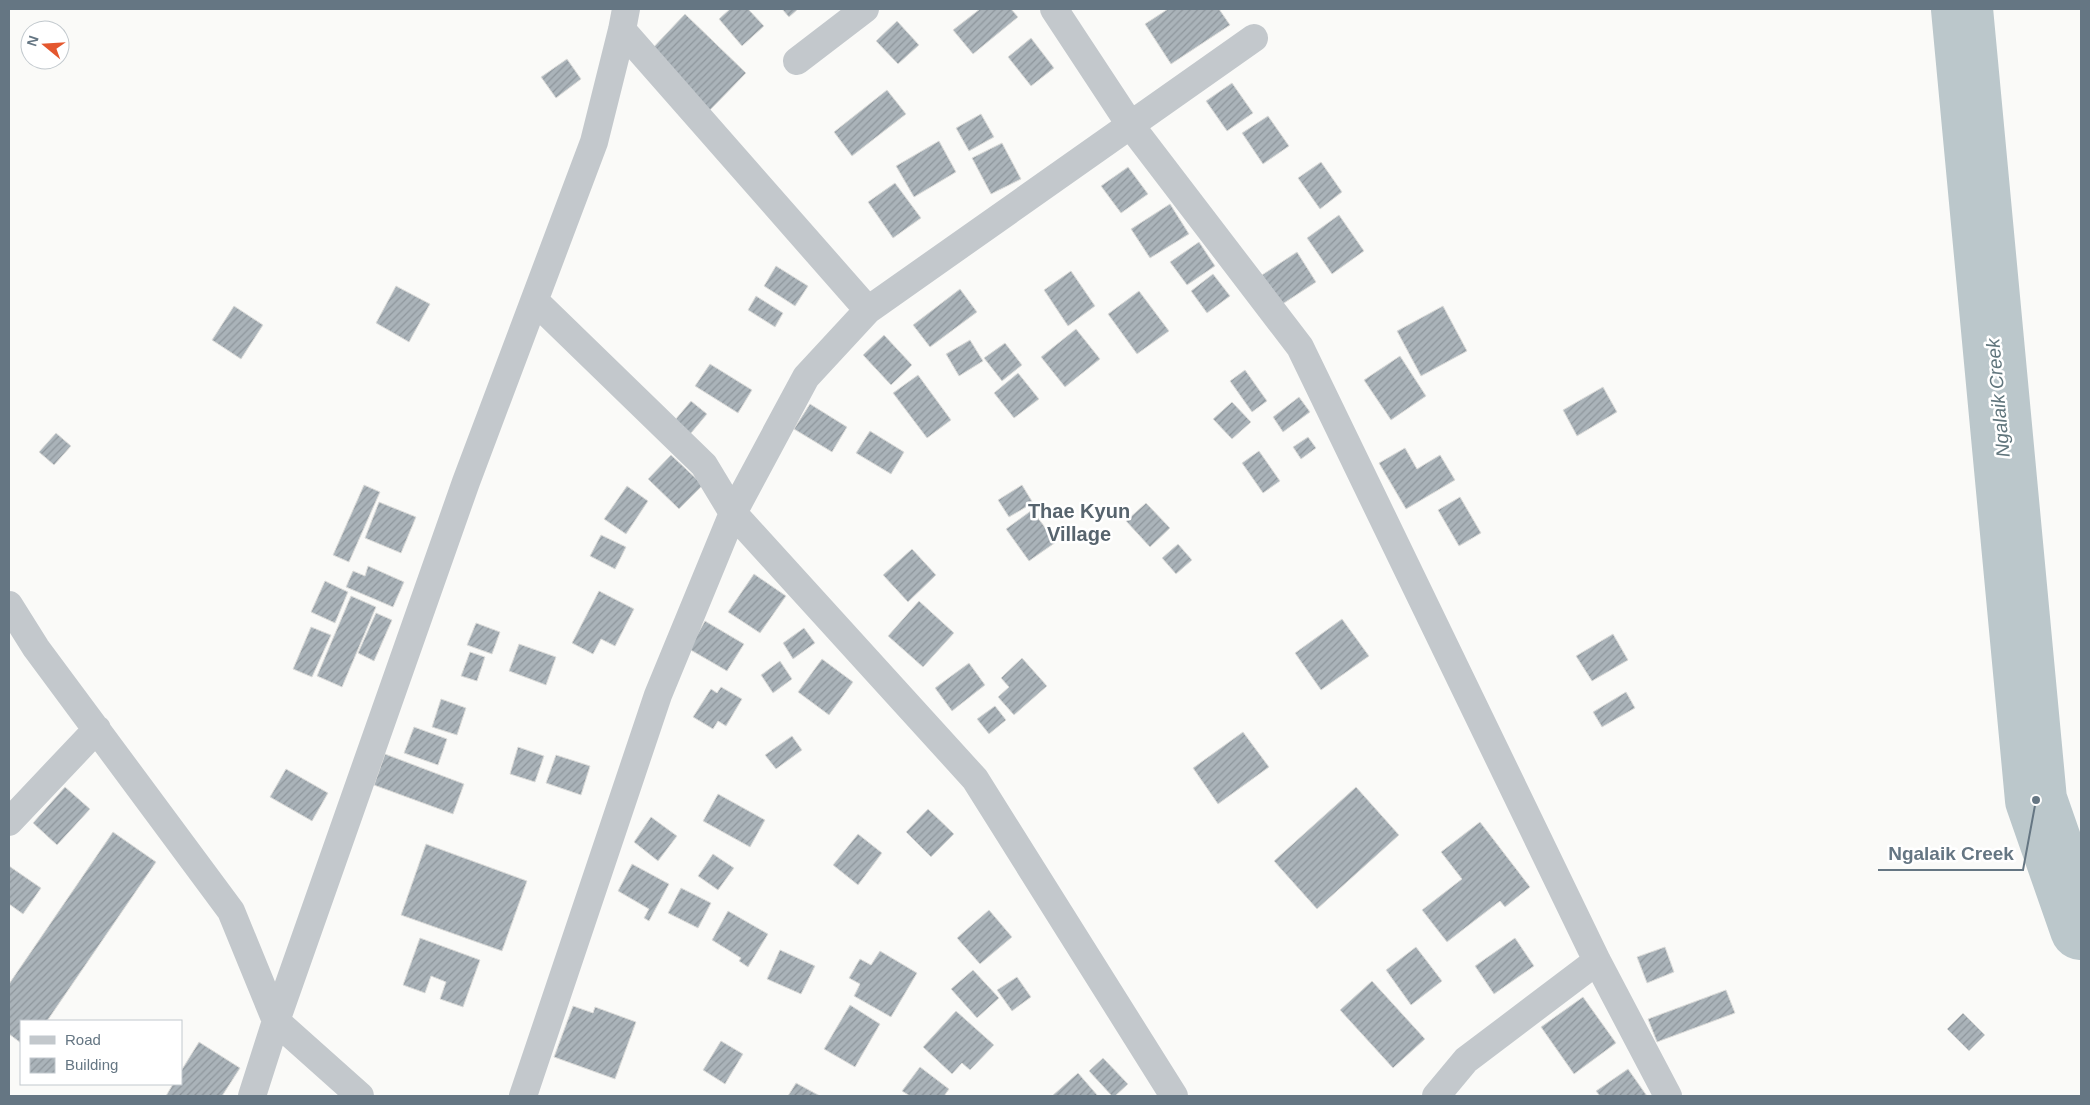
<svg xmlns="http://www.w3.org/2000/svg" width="2090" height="1105" font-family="Arial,sans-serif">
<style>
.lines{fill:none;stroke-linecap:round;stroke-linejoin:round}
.river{stroke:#bbc7cb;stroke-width:62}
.building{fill:url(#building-hatch);stroke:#dcdcda}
.street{stroke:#c3c8cc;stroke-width:28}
.labels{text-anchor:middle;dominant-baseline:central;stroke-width:5;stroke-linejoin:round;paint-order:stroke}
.water-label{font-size:19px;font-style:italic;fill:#60757c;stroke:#fff}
.quarter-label{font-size:20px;font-weight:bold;fill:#57646e;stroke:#fff}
.leader{fill:none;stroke:#657683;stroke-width:2}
.callout-dot{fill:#657683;stroke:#fff;stroke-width:2}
.callout-label{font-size:19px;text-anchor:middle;font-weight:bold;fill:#657683;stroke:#fff;stroke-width:5;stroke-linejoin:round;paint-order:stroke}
</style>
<defs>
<pattern id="building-hatch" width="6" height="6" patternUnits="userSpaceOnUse" patternTransform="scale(1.25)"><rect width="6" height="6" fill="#aab3b9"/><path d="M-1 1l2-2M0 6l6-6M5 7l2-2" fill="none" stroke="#8e969c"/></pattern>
</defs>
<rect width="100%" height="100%" fill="#fafaf8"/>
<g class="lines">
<path class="river" d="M 1962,9 L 2036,800 L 2081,929"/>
</g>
<path class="building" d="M 730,9 L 748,9 L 764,26 L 742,46 L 719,19 Z
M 782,9 L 798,9 L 789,17 Z
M 980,9 L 1011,9 L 1018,17 L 973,54 L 953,30 Z
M 1168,9 L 1219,9 L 1230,25 L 1171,64 L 1145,24 Z
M 685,14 L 746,73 L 710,110 L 650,51 Z
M 897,21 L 919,45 L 898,64 L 876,41 Z
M 1031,38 L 1054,68 L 1031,86 L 1008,57 Z
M 567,59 L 581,79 L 556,98 L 541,77 Z
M 1232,83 L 1253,113 L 1227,131 L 1206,101 Z
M 887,90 L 906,114 L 852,156 L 834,132 Z
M 981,114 L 994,137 L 969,151 L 956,128 Z
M 1268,116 L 1289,146 L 1263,164 L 1242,133 Z
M 939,141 L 956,172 L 914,197 L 896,166 Z
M 1002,143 L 1021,179 L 991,194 L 972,158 Z
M 1321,162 L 1342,192 L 1320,209 L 1298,178 Z
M 1128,167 L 1148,194 L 1121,213 L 1101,186 Z
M 895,183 L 921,218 L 893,238 L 868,202 Z
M 1170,204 L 1189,234 L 1150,258 L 1131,229 Z
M 1339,215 L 1364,251 L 1332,274 L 1307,238 Z
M 1199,242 L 1215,266 L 1187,285 L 1170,262 Z
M 1297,252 L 1316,282 L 1281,305 L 1262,275 Z
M 776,266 L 808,286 L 795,306 L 764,286 Z
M 1071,271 L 1095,306 L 1068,326 L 1044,290 Z
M 1213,274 L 1230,296 L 1207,313 L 1191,291 Z
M 396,286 L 430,304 L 409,342 L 376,323 Z
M 960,289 L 977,312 L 930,347 L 913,325 Z
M 1139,291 L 1169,331 L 1137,354 L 1108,314 Z
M 756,296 L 783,313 L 775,327 L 748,310 Z
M 234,306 L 263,325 L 241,359 L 212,340 Z
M 1443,306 L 1467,351 L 1421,376 L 1397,331 Z
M 1076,329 L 1100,359 L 1065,387 L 1041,357 Z
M 884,335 L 912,365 L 891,385 L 863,355 Z
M 970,340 L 983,361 L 959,376 L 946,354 Z
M 1005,343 L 1022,365 L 1002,381 L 984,358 Z
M 1400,356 L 1426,396 L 1391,420 L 1364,380 Z
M 710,364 L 752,390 L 738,413 L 695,386 Z
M 1245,370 L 1267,401 L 1252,412 L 1230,381 Z
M 1018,373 L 1039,399 L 1014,418 L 994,393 Z
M 918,375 L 951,420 L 927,438 L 893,393 Z
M 1603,387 L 1617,412 L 1577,436 L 1563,410 Z
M 1299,397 L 1310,412 L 1283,432 L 1273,417 Z
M 691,401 L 707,414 L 686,439 L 670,426 Z
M 1232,402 L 1251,422 L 1232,439 L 1213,419 Z
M 810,404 L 847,427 L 832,452 L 794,429 Z
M 870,431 L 904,452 L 891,474 L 856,453 Z
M 56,433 L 71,446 L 54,465 L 39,452 Z
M 1308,437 L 1316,448 L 1301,459 L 1293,447 Z
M 1405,448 L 1417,469 L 1440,455 L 1455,480 L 1406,509 L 1379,463 Z
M 1259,451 L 1280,481 L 1263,493 L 1242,463 Z
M 671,455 L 703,485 L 679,509 L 648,479 Z
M 364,485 L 380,492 L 349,562 L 333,555 Z
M 1022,485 L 1033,503 L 1009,517 L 998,500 Z
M 627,486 L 648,501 L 626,534 L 604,519 Z
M 1460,497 L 1481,533 L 1459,546 L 1438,510 Z
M 379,502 L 416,517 L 401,553 L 365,538 Z
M 1146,503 L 1170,528 L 1150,547 L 1126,521 Z
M 1032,510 L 1056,542 L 1029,561 L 1006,529 Z
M 601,535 L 626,547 L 615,569 L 590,556 Z
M 1178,544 L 1192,560 L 1176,574 L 1162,558 Z
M 912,549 L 936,575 L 908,602 L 883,575 Z
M 368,566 L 404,582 L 393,607 L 346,587 L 353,571 L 365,576 Z
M 754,574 L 786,596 L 760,633 L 728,612 Z
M 325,581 L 348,592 L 335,623 L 311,612 Z
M 599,591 L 634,609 L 615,646 L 601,639 L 593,654 L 572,643 Z
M 351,596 L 376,607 L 342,687 L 317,676 Z
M 919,601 L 954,633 L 923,667 L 888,636 Z
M 376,613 L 392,620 L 374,661 L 358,653 Z
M 1342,619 L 1369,656 L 1321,690 L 1295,653 Z
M 705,621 L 744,644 L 727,671 L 689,649 Z
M 476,623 L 500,632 L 492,654 L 467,645 Z
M 311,627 L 331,635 L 312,677 L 293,669 Z
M 804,628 L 815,643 L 793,659 L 783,643 Z
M 1613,634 L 1628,660 L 1592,681 L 1576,656 Z
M 519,644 L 556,657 L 546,685 L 509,671 Z
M 470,652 L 485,657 L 477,681 L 461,676 Z
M 1022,658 L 1047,686 L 1014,715 L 998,697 L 1009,687 L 1001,678 Z
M 822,659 L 853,682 L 829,715 L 798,692 Z
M 780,661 L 792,679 L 773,693 L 761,675 Z
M 969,663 L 985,685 L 952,711 L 935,688 Z
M 721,687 L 742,699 L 726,726 L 718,721 L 713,729 L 693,717 L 711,689 L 717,693 Z
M 1626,692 L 1635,708 L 1602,727 L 1593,712 Z
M 441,699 L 466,708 L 457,735 L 432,727 Z
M 995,706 L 1006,720 L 989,734 L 977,719 Z
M 414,727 L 447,739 L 438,765 L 404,753 Z
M 1243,732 L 1269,767 L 1218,804 L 1193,768 Z
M 792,736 L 802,750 L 776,769 L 765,755 Z
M 518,747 L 544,756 L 535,782 L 510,774 Z
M 385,754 L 464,784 L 453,814 L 374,785 Z
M 556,755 L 590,766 L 581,795 L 546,783 Z
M 286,769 L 328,793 L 312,821 L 270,797 Z
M 65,787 L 90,809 L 57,845 L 33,823 Z
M 1356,787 L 1399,835 L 1317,909 L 1274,861 Z
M 718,794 L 765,820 L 750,847 L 703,821 Z
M 928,809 L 954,834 L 931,857 L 906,832 Z
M 651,817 L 677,836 L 658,861 L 634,842 Z
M 1480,822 L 1530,887 L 1505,907 L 1500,901 L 1447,942 L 1422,910 L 1462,879 L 1441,852 Z
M 113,832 L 156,862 L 47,1021 L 21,1021 L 21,1043 L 9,1034 L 9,984 Z
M 858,834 L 882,853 L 858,885 L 833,865 Z
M 426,844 L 527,881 L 502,951 L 401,915 Z
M 713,854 L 734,868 L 718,890 L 698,876 Z
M 632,864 L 669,884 L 649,921 L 644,918 L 649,909 L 618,891 Z
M 9,866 L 41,888 L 23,914 L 9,904 Z
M 681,888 L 711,903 L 698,928 L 668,913 Z
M 989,910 L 1012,937 L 980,964 L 957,938 Z
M 728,911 L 768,934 L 748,967 L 739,961 L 741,958 L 712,940 Z
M 420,938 L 480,960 L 463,1007 L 440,999 L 446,982 L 431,976 L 425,993 L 403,985 Z
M 1515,938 L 1534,966 L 1494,994 L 1475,966 Z
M 1416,947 L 1442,981 L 1411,1005 L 1386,970 Z
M 1665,947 L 1674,972 L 1647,983 L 1637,957 Z
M 780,950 L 815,966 L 801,994 L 767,979 Z
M 880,951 L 917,973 L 891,1017 L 854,996 L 860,984 L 849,978 L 860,959 L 871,965 Z
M 973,970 L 999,998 L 977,1018 L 951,989 Z
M 1017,977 L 1031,997 L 1012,1011 L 997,990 Z
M 1372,981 L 1425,1039 L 1393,1068 L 1340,1010 Z
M 1726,990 L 1735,1013 L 1657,1042 L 1648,1019 Z
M 1583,997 L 1616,1043 L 1574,1074 L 1541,1027 Z
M 850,1005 L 880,1024 L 855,1067 L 824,1049 Z
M 573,1006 L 593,1013 L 595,1007 L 636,1022 L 615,1079 L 554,1057 Z
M 956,1011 L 994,1045 L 970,1070 L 962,1063 L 952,1074 L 923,1047 Z
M 1963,1013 L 1985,1035 L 1969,1051 L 1947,1029 Z
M 721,1041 L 743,1054 L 725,1084 L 703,1070 Z
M 199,1042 L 240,1068 L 222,1096 L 166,1096 L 173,1084 L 181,1084 L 181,1071 Z
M 1103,1058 L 1128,1084 L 1115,1096 L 1112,1096 L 1089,1071 Z
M 920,1067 L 949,1089 L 944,1096 L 910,1096 L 902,1091 Z
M 1628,1069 L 1647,1096 L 1600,1096 L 1596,1091 Z
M 1078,1073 L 1098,1096 L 1052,1096 Z
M 796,1083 L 820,1096 L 788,1096 Z"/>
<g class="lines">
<path class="street" d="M 1054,9 L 1131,126 L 1300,347 L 1597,961 L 1668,1096
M 622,30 L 868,310
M 797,61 L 865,9
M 535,301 L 704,465 L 733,513 L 975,779 L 1174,1096
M 9,605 L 36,648 L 231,911 L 276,1021 L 360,1096
M 9,822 L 97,729
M 252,1096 L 276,1021 L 466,482 L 594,142 L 622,30 L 626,9
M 523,1096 L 658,695 L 733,513 L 806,377 L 868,310 L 1254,38
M 1436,1096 L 1466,1060 L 1597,961"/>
</g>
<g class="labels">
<g class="water-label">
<text transform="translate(1998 398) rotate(-95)">Ngalaik Creek</text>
</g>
<g class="quarter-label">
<text x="1079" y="511">Thae Kyun<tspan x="1079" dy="23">Village</tspan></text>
</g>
</g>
<path class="leader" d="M2036 800L2023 870H1878"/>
<circle class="callout-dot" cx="2036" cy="800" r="5"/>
<g class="callout-label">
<text x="1951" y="860">Ngalaik Creek</text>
</g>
<rect width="2090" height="1105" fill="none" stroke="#657683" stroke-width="20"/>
<rect x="20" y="1020" width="162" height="65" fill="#ffffff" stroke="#c1c8cd"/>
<rect x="30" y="1036" width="25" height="8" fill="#c3c8cc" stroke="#c1c8cd"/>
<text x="65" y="1045" font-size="15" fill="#657683">Road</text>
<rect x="30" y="1058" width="25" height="15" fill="url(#building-hatch)" stroke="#c1c8cd"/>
<text x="65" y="1070" font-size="15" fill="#657683">Building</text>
<g transform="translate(45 45) rotate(288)"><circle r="24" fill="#ffffff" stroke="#c1c8cd"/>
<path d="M0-4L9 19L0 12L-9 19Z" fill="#e4572e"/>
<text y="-8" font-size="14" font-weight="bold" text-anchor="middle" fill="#657683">N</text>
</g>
</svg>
